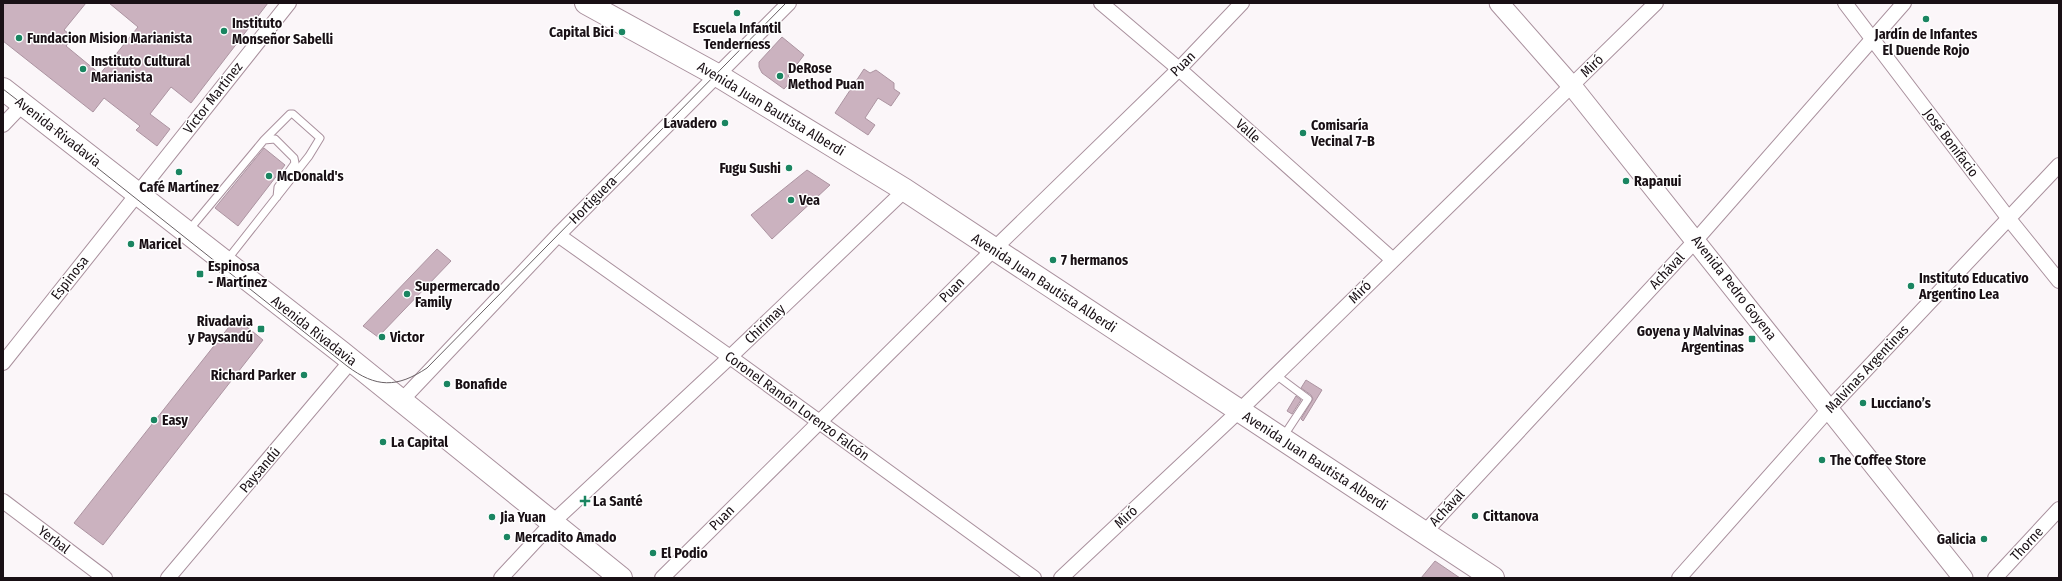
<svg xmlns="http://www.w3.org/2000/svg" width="2062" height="581" font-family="'Fira Sans Condensed',sans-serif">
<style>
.building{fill:#cbb2bf;stroke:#ac94a1}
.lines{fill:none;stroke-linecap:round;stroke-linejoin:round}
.lane-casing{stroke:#a9909d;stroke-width:9}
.street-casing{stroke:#a9909d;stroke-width:16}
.secondary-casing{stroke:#a9909d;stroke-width:21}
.primary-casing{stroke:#a9909d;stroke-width:24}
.lane{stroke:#fff;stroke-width:7}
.street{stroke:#fff;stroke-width:14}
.secondary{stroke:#fff;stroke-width:19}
.primary{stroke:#fff;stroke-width:22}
.tram{stroke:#696165;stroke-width:1}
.poi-dot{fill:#1a8561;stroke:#fff;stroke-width:1.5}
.labels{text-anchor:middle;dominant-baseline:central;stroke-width:3;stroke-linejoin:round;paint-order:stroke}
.poi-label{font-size:14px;font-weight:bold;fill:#191015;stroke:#fff;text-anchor:start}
.street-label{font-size:14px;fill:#191015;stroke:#fff}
</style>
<rect width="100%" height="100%" fill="#fbf6f9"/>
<path class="building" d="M 3,3 L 86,3 L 64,30 L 73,37 L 66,46 L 100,74 L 138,27 L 109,3 L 268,3 L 191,103 L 171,87 L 150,114 L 170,129 L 157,146 L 136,130 L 140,126 L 104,98 L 93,112 L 3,41 Z
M 782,37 L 804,55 L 788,76 L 792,80 L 784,89 L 762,73 L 759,67 L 759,62 Z
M 864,69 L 870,73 L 876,70 L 894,83 L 894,89 L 900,93 L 891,106 L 878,98 L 865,118 L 875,125 L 868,135 L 835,113 Z
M 264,148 L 285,165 L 238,226 L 215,208 Z
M 807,170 L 830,185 L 772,239 L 751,215 Z
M 437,249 L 451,261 L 378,337 L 363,326 Z
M 236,318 L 263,340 L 103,545 L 74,523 Z
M 1306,380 L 1322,390 L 1303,421 L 1301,419 L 1313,399 L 1311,395 L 1301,388 Z
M 1296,396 L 1301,400 L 1292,414 L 1287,411 Z
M 1435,561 L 1460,578 L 1421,578 Z"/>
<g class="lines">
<defs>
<path id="lane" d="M 189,230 L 264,140 L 275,139 L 294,158 L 295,163 L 278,187 L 277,197
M 227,260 L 309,156 L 320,138 L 293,114 L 290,114 L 264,140
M 1276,375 L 1308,399 L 1283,437"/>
<path id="street" d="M 1101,3 L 1179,69 L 1393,260
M 1845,3 L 2009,219 L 2059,281
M 3,125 L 23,104
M 558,235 L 730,357 L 1034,578
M 3,363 L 289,3
M 401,401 L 558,235 L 789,3
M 3,501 L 105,578
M 1424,533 L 1696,240 L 1904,3
M 168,578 L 351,361
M 501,578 L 553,522 L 730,357 L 905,190
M 662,578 L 993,250 L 1179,69 L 1242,3
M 1061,578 L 1239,411 L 1656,3
M 1679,578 L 1829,409 L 2059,165
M 1995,578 L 2059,509"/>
<path id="secondary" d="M 1499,3 L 1572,86 L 1963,578"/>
<path id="primary" d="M 586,3 L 717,75 L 905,190 L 1493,578
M 3,89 L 341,352 L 621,578"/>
</defs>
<use href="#lane" class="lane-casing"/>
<use href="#street" class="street-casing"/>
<use href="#secondary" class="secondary-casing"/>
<use href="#primary" class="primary-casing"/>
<use href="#lane" class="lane"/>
<use href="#street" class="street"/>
<use href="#secondary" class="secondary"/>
<use href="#primary" class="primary"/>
<path class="tram" d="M 3,89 L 69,140 L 95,166 L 347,366 C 376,388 397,388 427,368 L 786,3"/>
</g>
<g class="poi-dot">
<circle cx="737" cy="13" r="4"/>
<circle cx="1926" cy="19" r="4"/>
<circle cx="224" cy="31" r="4"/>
<circle cx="622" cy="32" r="4"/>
<circle cx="19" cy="38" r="4"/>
<circle cx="83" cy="69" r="4"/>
<circle cx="780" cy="76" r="4"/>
<circle cx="725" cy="123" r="4"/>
<circle cx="1303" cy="133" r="4"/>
<circle cx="789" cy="168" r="4"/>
<circle cx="179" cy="172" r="4"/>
<circle cx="269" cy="176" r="4"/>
<circle cx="1626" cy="181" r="4"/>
<circle cx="791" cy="200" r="4"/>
<circle cx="131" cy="244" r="4"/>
<circle cx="1053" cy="260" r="4"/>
<rect x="196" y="270" width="8" height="8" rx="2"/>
<circle cx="1911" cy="286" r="4"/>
<circle cx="407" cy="294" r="4"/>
<rect x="257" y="325" width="8" height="8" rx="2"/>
<circle cx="382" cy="337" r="4"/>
<rect x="1748" y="335" width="8" height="8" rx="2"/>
<circle cx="304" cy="375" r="4"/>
<circle cx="447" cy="384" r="4"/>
<circle cx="1863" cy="403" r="4"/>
<circle cx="154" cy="420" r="4"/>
<circle cx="383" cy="442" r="4"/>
<circle cx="1822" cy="460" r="4"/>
<path d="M583 495h4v4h4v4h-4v4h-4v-4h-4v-4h4z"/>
<circle cx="1475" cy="516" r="4"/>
<circle cx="492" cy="517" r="4"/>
<circle cx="507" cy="537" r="4"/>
<circle cx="1984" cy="539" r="4"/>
<circle cx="653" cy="553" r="4"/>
</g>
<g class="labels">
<g class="poi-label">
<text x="232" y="23">Instituto<tspan x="232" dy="16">Monseñor Sabelli</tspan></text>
<text x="737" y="28" text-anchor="middle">Escuela Infantil<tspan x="737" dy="16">Tenderness</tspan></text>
<text x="614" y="32" text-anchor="end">Capital Bici</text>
<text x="1926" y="34" text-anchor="middle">Jardín de Infantes<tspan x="1926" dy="16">El Duende Rojo</tspan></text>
<text x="27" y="38">Fundacion Mision Marianista</text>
<text x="91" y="61">Instituto Cultural<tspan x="91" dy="16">Marianista</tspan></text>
<text x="788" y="68">DeRose<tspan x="788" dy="16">Method Puan</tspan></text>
<text x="717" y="123" text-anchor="end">Lavadero</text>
<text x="1311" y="125">Comisaría<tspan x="1311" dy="16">Vecinal 7-B</tspan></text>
<text x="781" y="168" text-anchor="end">Fugu Sushi</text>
<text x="277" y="176">McDonald's</text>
<text x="1634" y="181">Rapanui</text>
<text x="179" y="187" text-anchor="middle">Café Martínez</text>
<text x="799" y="200">Vea</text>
<text x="139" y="244">Maricel</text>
<text x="1061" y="260">7 hermanos</text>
<text x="208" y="266">Espinosa<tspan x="208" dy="16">- Martínez</tspan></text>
<text x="1919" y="278">Instituto Educativo<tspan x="1919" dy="16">Argentino Lea</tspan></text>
<text x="415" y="286">Supermercado<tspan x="415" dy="16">Family</tspan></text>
<text x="253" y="321" text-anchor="end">Rivadavia<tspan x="253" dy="16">y Paysandú</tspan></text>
<text x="1744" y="331" text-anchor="end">Goyena y Malvinas<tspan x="1744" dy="16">Argentinas</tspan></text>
<text x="390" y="337">Victor</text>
<text x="296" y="375" text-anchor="end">Richard Parker</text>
<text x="455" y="384">Bonafide</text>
<text x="1871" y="403">Lucciano’s</text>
<text x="162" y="420">Easy</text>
<text x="391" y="442">La Capital</text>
<text x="1830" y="460">The Coffee Store</text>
<text x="593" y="501">La Santé</text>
<text x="1483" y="516">Cittanova</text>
<text x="500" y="517">Jia Yuan</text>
<text x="515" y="537">Mercadito Amado</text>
<text x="1976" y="539" text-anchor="end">Galicia</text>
<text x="661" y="553">El Podio</text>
</g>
<g class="street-label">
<text transform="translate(1183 64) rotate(-45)">Puan</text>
<text transform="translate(1592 66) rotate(-44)">Miró</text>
<text transform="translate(213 98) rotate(-52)">Víctor Martínez</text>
<text transform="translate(771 109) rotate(31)">Avenida Juan Bautista Alberdi</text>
<text transform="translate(1248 131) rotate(42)">Valle</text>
<text transform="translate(58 132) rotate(38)">Avenida Rivadavia</text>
<text transform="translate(1951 143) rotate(53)">José Bonifacio</text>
<text transform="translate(593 200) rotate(-45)">Hortiguera</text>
<text transform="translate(1667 271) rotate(-47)">Achával</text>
<text transform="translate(70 278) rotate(-52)">Espinosa</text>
<text transform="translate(1044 283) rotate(33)">Avenida Juan Bautista Alberdi</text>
<text transform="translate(1734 288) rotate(52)">Avenida Pedro Goyena</text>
<text transform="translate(952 290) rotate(-45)">Puan</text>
<text transform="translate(1360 292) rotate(-45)">Miró</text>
<text transform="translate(765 324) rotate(-44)">Chirimay</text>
<text transform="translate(314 331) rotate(38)">Avenida Rivadavia</text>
<text transform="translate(1867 369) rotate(-47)">Malvinas Argentinas</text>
<text transform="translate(797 406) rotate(36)">Coronel Ramón Lorenzo Falcón</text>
<text transform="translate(1315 461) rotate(33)">Avenida Juan Bautista Alberdi</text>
<text transform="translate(260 470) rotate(-50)">Paysandú</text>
<text transform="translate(1447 508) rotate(-47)">Achával</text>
<text transform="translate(1126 517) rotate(-43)">Miró</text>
<text transform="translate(722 518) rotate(-45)">Puan</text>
<text transform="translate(54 540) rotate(37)">Yerbal</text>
<text transform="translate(2027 544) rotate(-47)">Thorne</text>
</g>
</g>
<rect width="2062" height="581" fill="none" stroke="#191015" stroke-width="8"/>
</svg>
